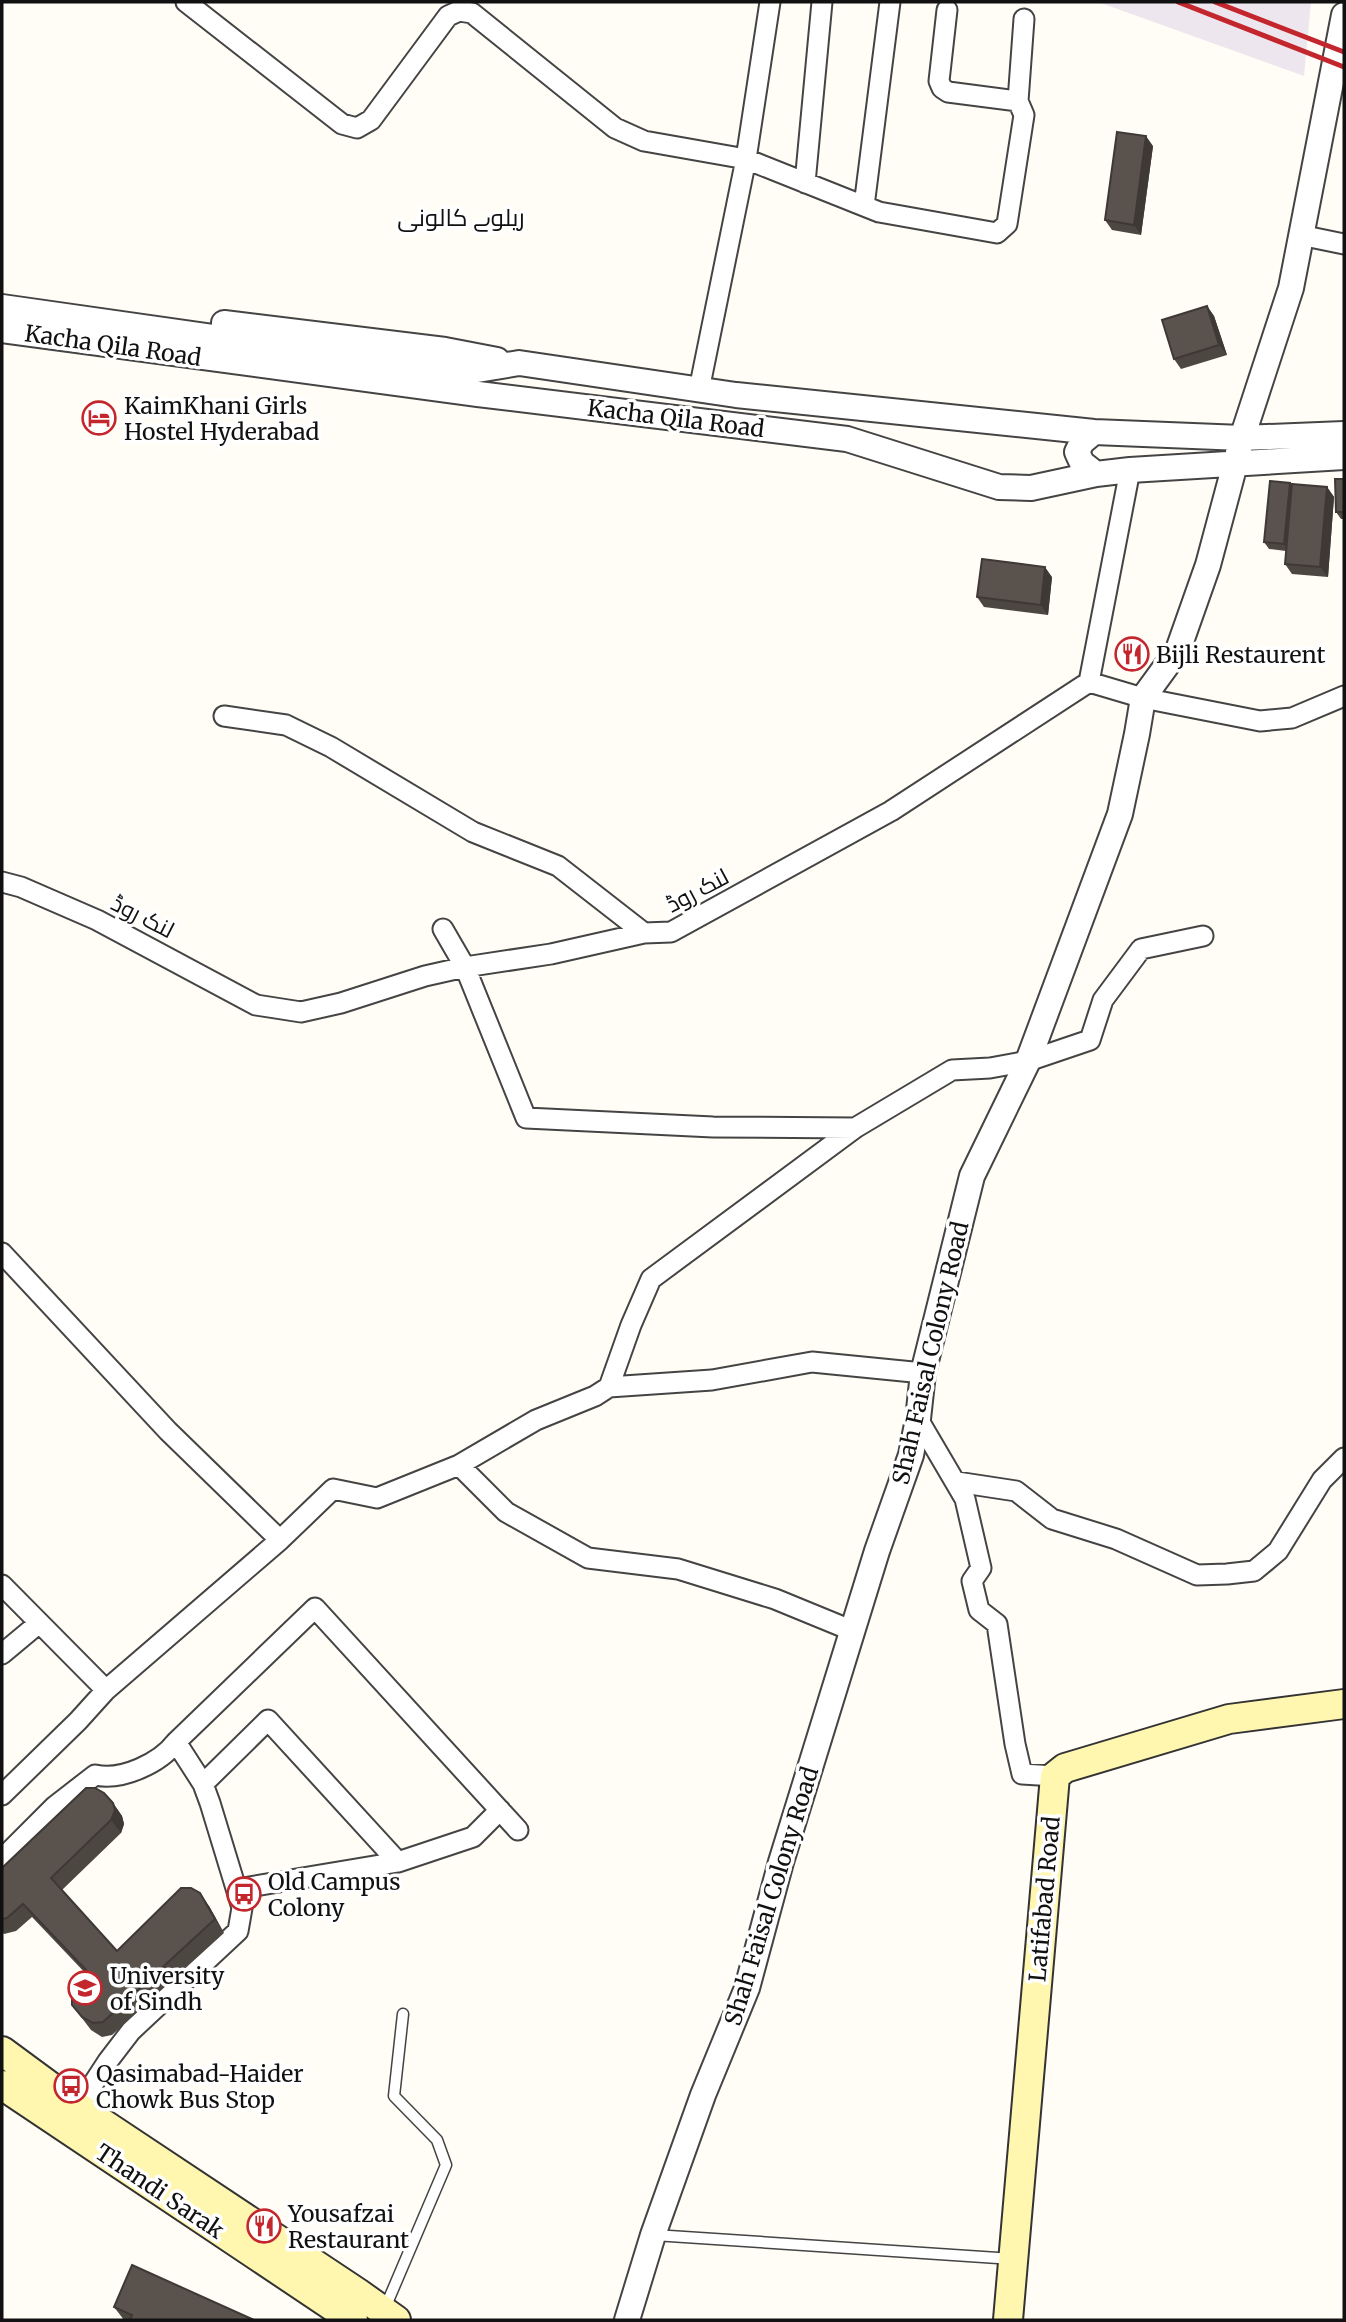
<svg xmlns="http://www.w3.org/2000/svg" width="1346" height="2322" font-family="Merriweather,Cairo,serif">
<style>
.industrial{fill:#eee6ef}
.lines{fill:none;stroke-linecap:round;stroke-linejoin:round}
.service-casing{stroke:#444;stroke-width:13}
.minor-casing{stroke:#444;stroke-width:23}
.tertiary-casing{stroke:#444;stroke-width:28}
.secondary-casing{stroke:#333;stroke-width:32}
.service{stroke:#fff;stroke-width:10}
.minor{stroke:#fff;stroke-width:19}
.tertiary{stroke:#fff;stroke-width:24}
.secondary{stroke:#fff6b0;stroke-width:28}
.rail{stroke:#c4262e;stroke-width:5}
.wall{fill:#4d4742}
.shaded-wall{fill:#3f3936}
.building{fill:#5a524d;stroke:#3f3936;stroke-width:2}
.labels{text-anchor:middle;dominant-baseline:central;stroke-width:7;stroke-linejoin:round;paint-order:stroke}
.street-label{font-size:23px;fill:#111;stroke:#fff}
.poi-label{font-size:23px;fill:#111;stroke:#fff;text-anchor:start}
.neighbourhood-label{font-size:24px;fill:#111;stroke:#fff}
</style>
<rect width="100%" height="100%" fill="#fffdf5"/>
<path class="industrial" d="M 1098,2 L 1311,2 L 1304,76 Z"/>
<g class="lines">
<defs>
<path id="service" d="M 654,2235 L 1013,2259
M 385,2308 L 446,2165 L 437,2140 L 394,2096 L 403,2014"/>
<path id="minor" d="M 186,2 L 342,124 L 357,128 L 371,120 L 448,16 L 459,11 L 472,13 L 615,128 L 644,141 L 746,159 L 770,2
M 947,10 L 939,81 L 942,88 L 948,92 L 1018,101
M 805,183 L 822,2
M 864,206 L 890,2
M 1300,235 L 1344,244
M 699,390 L 746,159 L 879,212 L 997,233 L 1007,224 L 1024,115 L 1018,101 L 1024,19
M 1089,682 L 1130,470
M 224,716 L 286,725 L 331,747 L 473,832 L 558,866 L 644,933
M 2,882 L 21,887 L 97,920 L 256,1005 L 301,1012 L 341,1003 L 425,976 L 465,967 L 551,954 L 644,933 L 671,932 L 891,811 L 1089,682 L 1143,698 L 1260,721 L 1292,718 L 1344,696
M 443,929 L 465,967 L 526,1118 L 713,1127 L 855,1128
M 2,1253 L 168,1431 L 280,1540 L 333,1489 L 377,1498 L 459,1465 L 506,1512 L 588,1558 L 678,1569 L 775,1599 L 853,1631
M 609,1387 L 631,1325 L 651,1279 L 855,1128 L 952,1070 L 990,1068 L 1028,1061 L 1090,1040 L 1103,1000 L 1141,949 L 1203,936
M 918,1419 L 965,1499 L 981,1568 L 972,1581 L 979,1610 L 997,1624 L 1015,1744 L 1022,1774 L 1055,1776
M 459,1465 L 536,1420 L 595,1396 L 609,1387 L 712,1380 L 812,1362 L 923,1373
M 957,1482 L 1016,1491 L 1052,1519 L 1116,1539 L 1197,1575 L 1227,1574 L 1254,1571 L 1278,1551 L 1322,1480 L 1344,1458
M 2,1585 L 106,1690
M 2,1654 L 38,1624
M 176,1742 L 315,1608 L 518,1830
M 203,1784 L 268,1720 L 398,1862 L 473,1837 L 500,1810
M 2,1795 L 78,1721 L 106,1690 L 280,1540
M 2,1859 L 55,1806 L 95,1775 C 122,1781 160,1763 176,1742 L 203,1784 L 210,1803 L 242,1908 L 238,1931 L 131,2031 L 108,2061 L 78,2107
M 237,1889 L 398,1862"/>
<path id="tertiary" d="M 2,307 L 437,369 L 465,372 L 519,363 L 736,395 L 1094,432 L 1242,438 L 1344,434
M 224,323 L 445,350 L 497,360
M 2,330 L 478,394 L 847,439 L 999,487 L 1031,488 L 1096,474 L 1130,470 L 1344,457
M 1094,432 L 1082,442 L 1077,452 L 1082,463 L 1096,474
M 627,2320 L 653,2235 L 703,2095 L 747,1988 L 781,1862 L 877,1551 L 911,1455 L 918,1419 L 923,1373 L 972,1176 L 1028,1061 L 1120,814 L 1137,734 L 1143,698 L 1178,650 L 1208,565 L 1242,438 L 1291,288 L 1344,15"/>
<path id="secondary" d="M 2,2051 L 78,2107 L 358,2293 L 396,2320
M 2,2085 L 353,2320
M 1008,2320 L 1055,1776 L 1065,1768 L 1229,1719 L 1344,1704"/>
</defs>
<use href="#service" class="service-casing"/>
<use href="#minor" class="minor-casing"/>
<use href="#tertiary" class="tertiary-casing"/>
<use href="#secondary" class="secondary-casing"/>
<use href="#service" class="service"/>
<use href="#minor" class="minor"/>
<use href="#tertiary" class="tertiary"/>
<use href="#secondary" class="secondary"/>
<path class="rail" d="M 1178,2 L 1344,67
M 1215,2 L 1344,52"/>
</g>
<path class="wall" d="M 1153,146 L 1141,235 L 1112,230 L 1105,220 Z
M 1207,306 L 1214,316 L 1227,355 L 1181,369 L 1174,359 Z
M 1344,479 L 1344,519 L 1341,519 L 1336,512 Z
M 1290,483 L 1292,485 L 1327,487 L 1334,497 L 1328,577 L 1292,574 L 1285,564 L 1286,551 L 1269,549 L 1264,542 Z
M 1052,577 L 1048,615 L 984,607 L 977,597 Z
M 113,1803 L 122,1816 L 124,1824 L 121,1833 L 62,1890 L 117,1951 L 209,1906 L 224,1933 L 112,2035 L 102,2037 L 91,2030 L 72,2005 L 88,1976 L 32,1917 L 16,1931 L 4,1934 L 2,1932 L 2,1868 Z
M 114,2307 L 254,2320 L 124,2320 Z"/>
<path class="shaded-wall" d="M 1146,136 L 1153,146 L 1141,235 L 1134,225 Z
M 1207,306 L 1214,316 L 1227,355 L 1219,345 Z
M 1290,483 L 1295,490 L 1289,551 L 1284,544 Z
M 1327,487 L 1334,497 L 1328,577 L 1320,567 Z
M 1045,567 L 1052,577 L 1048,615 L 1041,605 Z
M 113,1803 L 122,1816 L 124,1824 L 121,1833 L 111,1820 Z
M 200,1893 L 209,1906 L 224,1933 L 215,1919 Z"/>
<path class="building" d="M 1117,132 L 1146,136 L 1134,225 L 1105,220 Z
M 1207,306 L 1219,345 L 1174,359 L 1162,320 Z
M 1335,479 L 1344,479 L 1344,512 L 1336,512 Z
M 1270,481 L 1290,483 L 1284,544 L 1264,542 Z
M 1292,484 L 1327,487 L 1320,567 L 1285,564 Z
M 982,559 L 1045,567 L 1041,605 L 977,597 Z
M 86,1788 L 95,1788 L 104,1793 L 113,1803 L 115,1810 L 111,1820 L 51,1878 L 117,1951 L 181,1888 L 191,1888 L 200,1893 L 215,1919 L 103,2022 L 93,2023 L 82,2017 L 72,2005 L 72,1992 L 90,1974 L 23,1904 L 7,1918 L 2,1919 L 2,1868 Z
M 132,2265 L 254,2320 L 130,2320 L 132,2315 L 114,2307 Z"/>
<defs>
<symbol id="hotel-ring" viewBox="-11 -11 22 22"><circle r="9.5" fill="#fff" stroke="#c4262e" stroke-width="1.5"/><path d="M-6-4.5h1.5V1H6V5H4.5V3h-9V5H-6ZM-4 0a1.8 1.8 0 1 1 3.6 0ZM.5 0V-2.5h3Q6-2.5 6 0Z" fill="#c4262e"/></symbol>
<symbol id="restaurant-ring" viewBox="-11 -11 22 22"><circle r="9.5" fill="#fff" stroke="#c4262e" stroke-width="1.5"/><path d="M-5-6h1v4h1v-4h1v4h1v-4h1v5L-1.5 .5V6h-2V.5L-5-1ZM5-6V6H3V1.5H1.5Q1.5-4 5-6Z" fill="#c4262e"/></symbol>
<symbol id="bus-ring" viewBox="-11 -11 22 22"><circle r="9.5" fill="#fff" stroke="#c4262e" stroke-width="1.5"/><path d="M-5-6H5V4H4V6H2V4H-2V6H-4V4H-5ZM-3.5-4V0h7V-4ZM-3.5 1.2v1.5H-2V1.2ZM2 1.2v1.5H3.5V1.2Z" fill="#c4262e"/></symbol>
<symbol id="university-ring" viewBox="-11 -11 22 22"><circle r="9.5" fill="#fff" stroke="#c4262e" stroke-width="1.5"/><path d="M0-5L7-2L0 1L-7-2ZM-4 1L0 2.5L4 1V4Q0 6-4 4Z" fill="#c4262e"/></symbol>
</defs>
<g fill-rule="evenodd">
<use href="#hotel-ring" x="80" y="399" width="38" height="38"/>
<use href="#restaurant-ring" x="1113" y="635" width="38" height="38"/>
<use href="#bus-ring" x="225" y="1875" width="38" height="38"/>
<use href="#university-ring" x="66" y="1969" width="38" height="38"/>
<use href="#bus-ring" x="52" y="2067" width="38" height="38"/>
<use href="#restaurant-ring" x="245" y="2207" width="38" height="38"/>
</g>
<g class="labels">
<g class="street-label">
<text transform="translate(113 345) rotate(8)">Kacha Qila Road</text>
<text transform="translate(676 418) rotate(7)">Kacha Qila Road</text>
<text transform="translate(697 890) rotate(-28)">لنک روڈ</text>
<text transform="translate(143 916) rotate(27)">لنک روڈ</text>
<text transform="translate(930 1353) rotate(-77)">Shah Faisal Colony Road</text>
<text transform="translate(771 1896) rotate(-73)">Shah Faisal Colony Road</text>
<text transform="translate(1044 1899) rotate(-85)">Latifabad Road</text>
<text transform="translate(160 2191) rotate(34)">Thandi Sarak</text>
</g>
<g class="poi-label">
<text x="124" y="405">KaimKhani Girls<tspan x="124" dy="26">Hostel Hyderabad</tspan></text>
<text x="1156" y="654">Bijli Restaurent</text>
<text x="268" y="1881">Old Campus<tspan x="268" dy="26">Colony</tspan></text>
<text x="110" y="1975">University<tspan x="110" dy="26">of Sindh</tspan></text>
<text x="96" y="2073">Qasimabad-Haider<tspan x="96" dy="26">Chowk Bus Stop</tspan></text>
<text x="288" y="2213">Yousafzai<tspan x="288" dy="26">Restaurant</tspan></text>
</g>
<g class="neighbourhood-label">
<text x="461" y="217">ریلوے کالونی</text>
</g>
</g>
<rect width="1346" height="2322" fill="none" stroke="#111111" stroke-width="7"/>
</svg>
